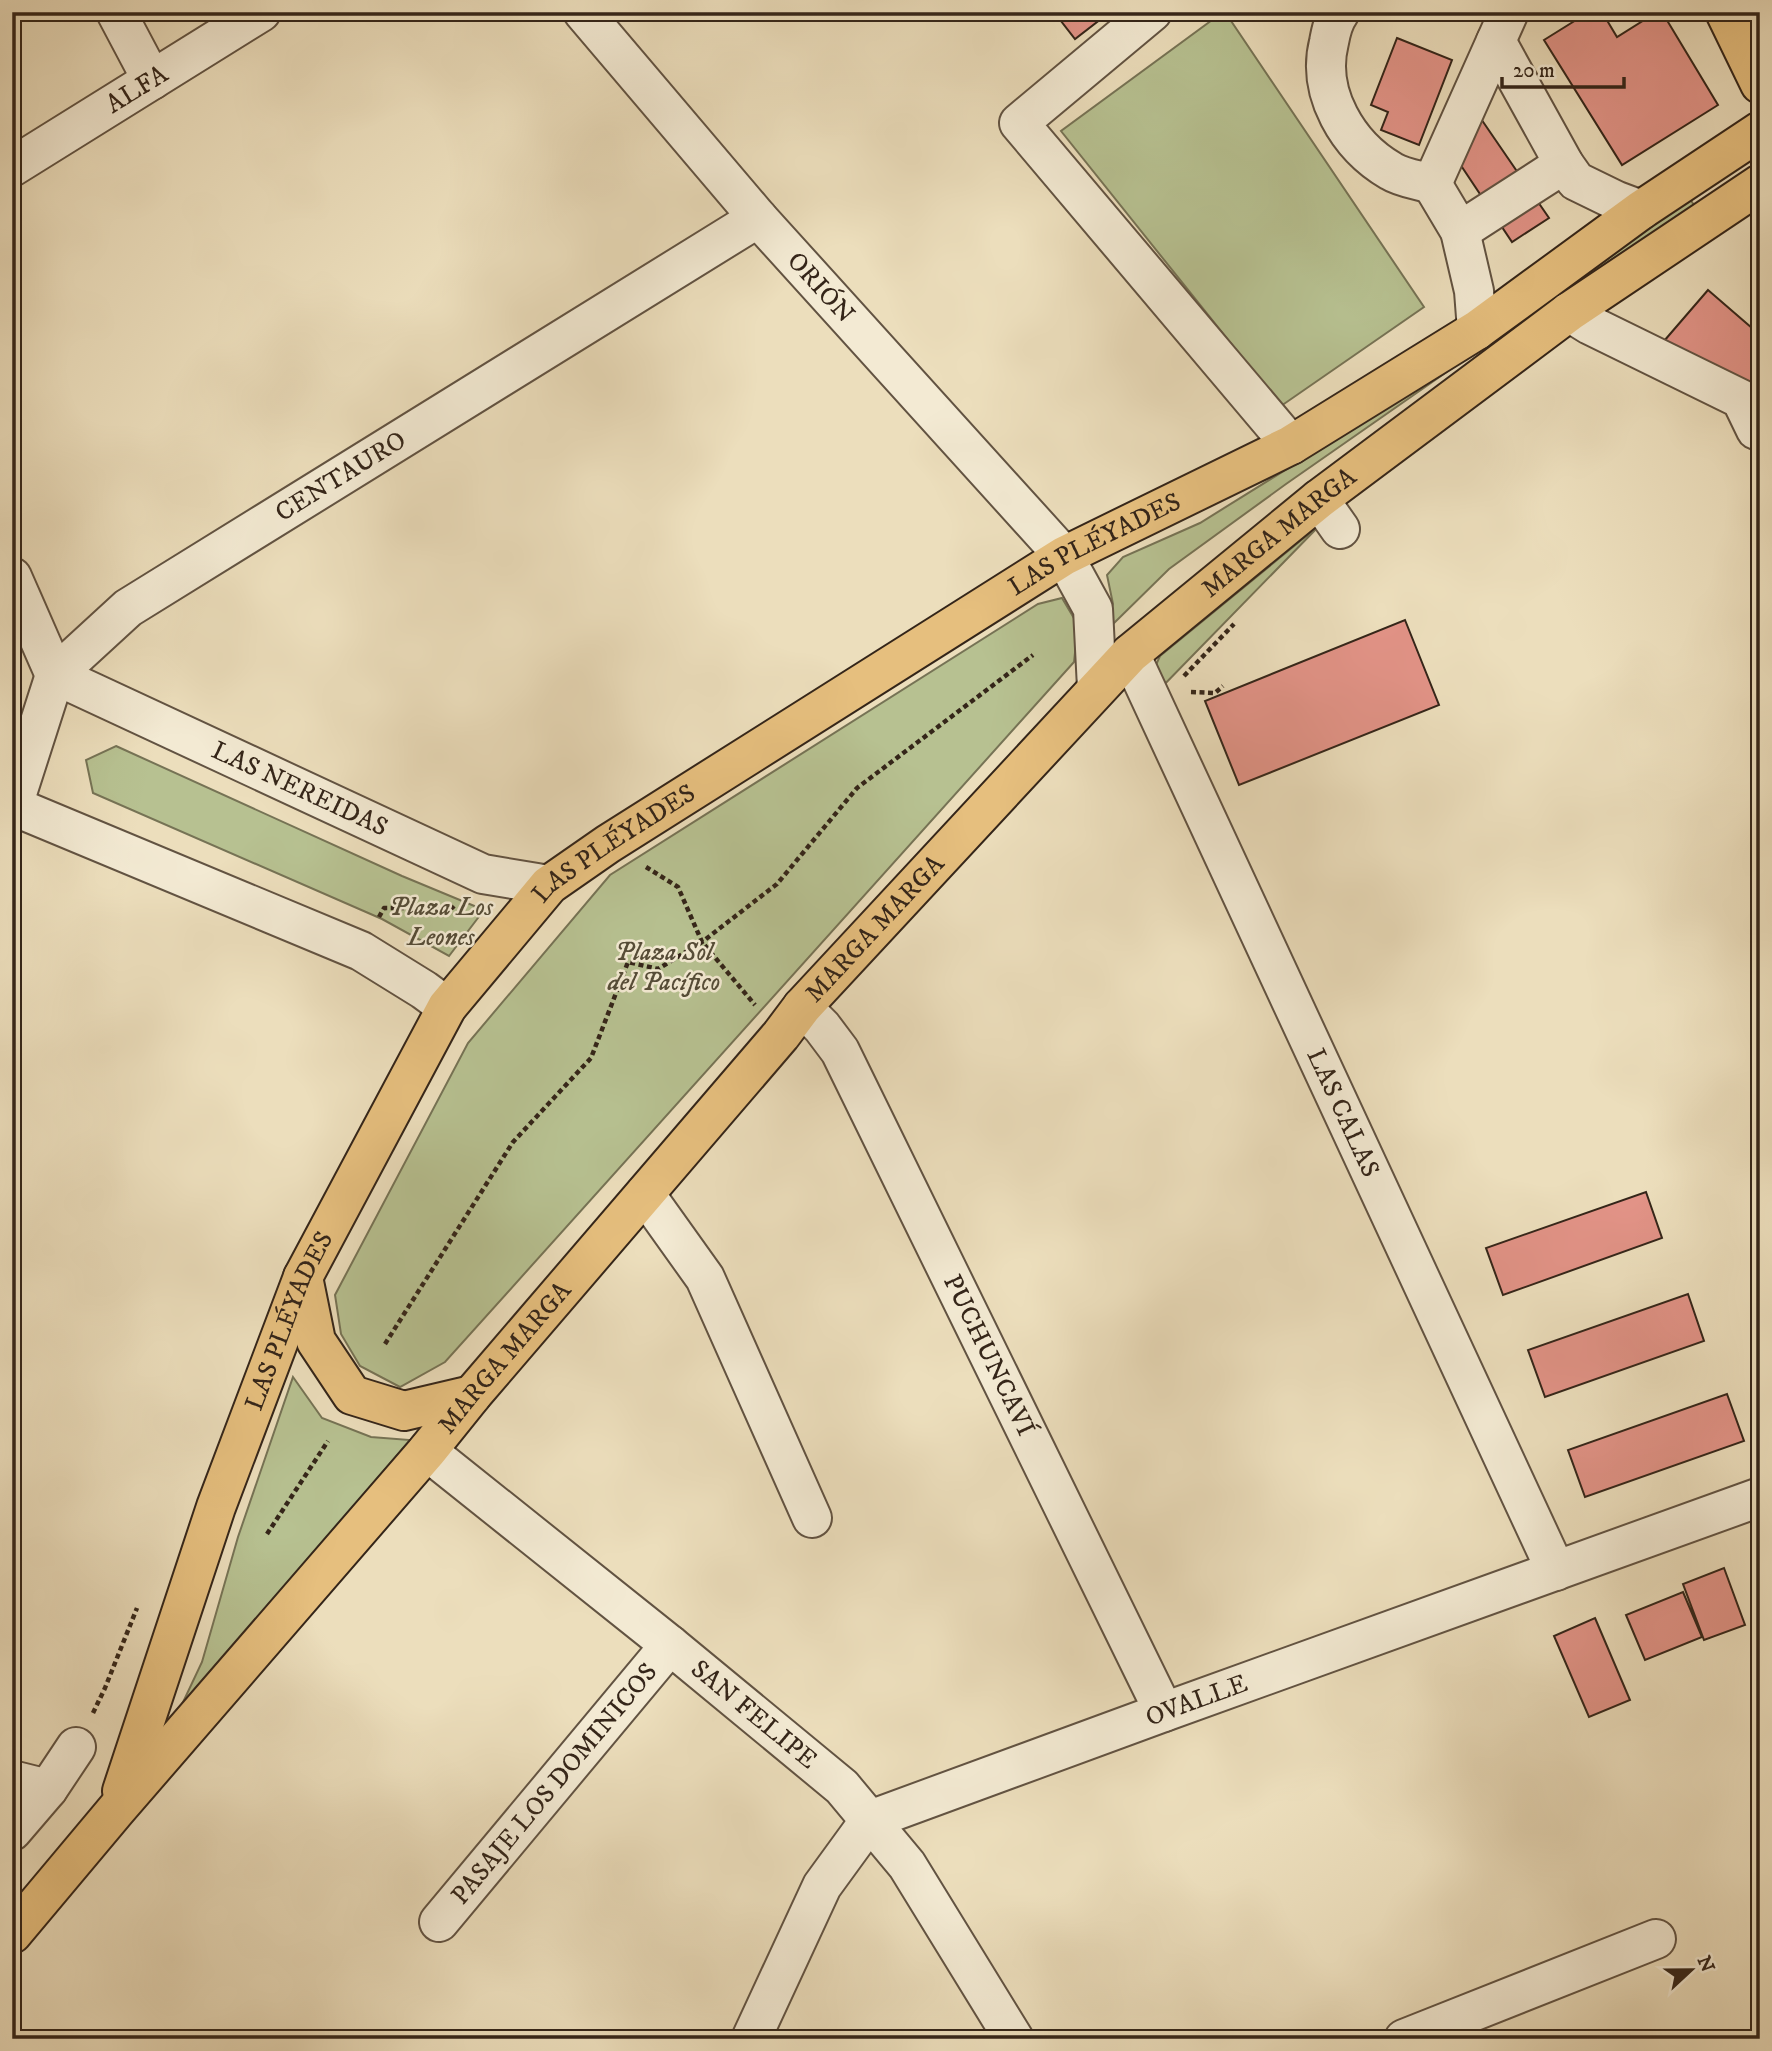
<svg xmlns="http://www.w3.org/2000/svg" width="1772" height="2051" font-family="'IM FELL DW Pica',serif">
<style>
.green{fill:#b7c191;stroke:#767355;stroke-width:2}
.building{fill:#e29387;stroke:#342519;stroke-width:2}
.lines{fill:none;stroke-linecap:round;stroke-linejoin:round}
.minor-casing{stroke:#625342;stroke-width:42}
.major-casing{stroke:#342519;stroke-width:42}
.path{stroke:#342519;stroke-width:4.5;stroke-dasharray:5 3.5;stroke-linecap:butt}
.minor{stroke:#f3ead3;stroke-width:38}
.major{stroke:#e6bf7e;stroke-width:38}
.labels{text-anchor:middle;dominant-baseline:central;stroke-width:5;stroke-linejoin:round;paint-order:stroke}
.street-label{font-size:26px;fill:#342519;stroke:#f3ead3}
.park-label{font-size:26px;font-style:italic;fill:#554c37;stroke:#f3ead3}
</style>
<rect width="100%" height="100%" fill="#ecdebc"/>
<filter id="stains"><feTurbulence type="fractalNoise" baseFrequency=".00286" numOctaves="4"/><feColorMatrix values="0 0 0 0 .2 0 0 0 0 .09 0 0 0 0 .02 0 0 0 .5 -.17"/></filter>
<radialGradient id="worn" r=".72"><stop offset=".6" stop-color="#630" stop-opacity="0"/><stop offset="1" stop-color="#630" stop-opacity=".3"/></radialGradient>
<path class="green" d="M 1223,12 L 1225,12 L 1424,307 L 1281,406 L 1061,131 Z
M 1689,198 L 1697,209 L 1598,270 L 1494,339 L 1286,484 L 1169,569 L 1108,629 L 1113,604 L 1107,575 L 1123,557 L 1200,523 L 1361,423 Z
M 1321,524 L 1155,694 L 1150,678 L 1160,656 Z
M 1062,598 L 1078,625 L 1074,662 L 445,1362 L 400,1387 L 360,1366 L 341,1334 L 335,1295 L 468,1043 L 610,875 L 1038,604 Z
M 116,746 L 402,876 L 484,910 L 449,956 L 382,919 L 93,793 L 86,760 Z
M 293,1377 L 322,1418 L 371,1437 L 410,1440 L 177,1715 L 202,1662 L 238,1537 Z"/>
<path class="building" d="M 1054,12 L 1110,12 L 1075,39 Z
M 1589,12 L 1602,12 L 1617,37 L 1657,12 L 1662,12 L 1718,105 L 1622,165 L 1544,40 Z
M 1397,38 L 1452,60 L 1419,145 L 1381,130 L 1388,112 L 1371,105 Z
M 1477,113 L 1549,218 L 1512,242 L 1442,137 Z
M 1708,290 L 1760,335 L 1760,386 L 1735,415 L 1658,348 Z
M 1405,620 L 1439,705 L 1239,785 L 1205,701 Z
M 1646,1192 L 1662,1238 L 1503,1295 L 1486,1248 Z
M 1688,1294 L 1704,1341 L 1545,1397 L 1528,1350 Z
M 1727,1394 L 1744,1441 L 1585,1497 L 1568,1450 Z
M 1724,1568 L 1745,1625 L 1704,1640 L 1683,1584 Z
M 1683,1592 L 1702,1637 L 1645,1660 L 1626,1615 Z
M 1595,1618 L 1630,1700 L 1589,1717 L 1554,1636 Z"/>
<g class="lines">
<defs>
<g id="minor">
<path d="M 116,12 L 152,80"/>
<path id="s1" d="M 583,12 L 758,218 L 1064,556 L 1093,609 L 1097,688"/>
<path d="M 1152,12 L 1019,123 L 1291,445"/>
<path d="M 1340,12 C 1333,21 1331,31 1329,42 C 1316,93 1348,146 1391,171 C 1402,178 1419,180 1432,184"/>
<path d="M 1496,41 L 1564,164 L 1576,181 L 1617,201 L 1641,210"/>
<path id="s2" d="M 12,167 L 261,12"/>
<path d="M 1432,184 L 1509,12"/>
<path d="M 1432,184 L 1460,231 L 1474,291 L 1477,330"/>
<path d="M 1460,231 L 1564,164"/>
<path d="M 1569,312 L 1590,325 L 1741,399 L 1756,430 L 1760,430"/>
<path d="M 1319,499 L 1340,529"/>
<path d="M 12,577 L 55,675"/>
<path id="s3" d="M 1130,654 L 1556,1571"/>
<path id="s4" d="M 55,675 L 483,874 L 549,885"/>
<path d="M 13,806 L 361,951 L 424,990 L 447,1007"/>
<path id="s5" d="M 12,809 L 55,675 L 128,608 L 758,218"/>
<path id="s6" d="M 802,1007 L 822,1027 L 840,1051 L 1164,1712"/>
<path d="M 645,1194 L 705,1278 L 812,1518"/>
<path id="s7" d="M 427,1451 L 670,1645 L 842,1787 L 907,1865 L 1014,2039"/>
<path d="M 12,1780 L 48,1789"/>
<path d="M 12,1831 L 48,1789 L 76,1747"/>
<path id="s8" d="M 439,1922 L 670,1645"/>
<path id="s9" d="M 751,2039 L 822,1886 L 870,1820 L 1164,1712 L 1760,1497"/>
<path d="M 1404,2039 L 1656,1939"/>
</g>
<g id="major">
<path d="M 1725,12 L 1760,84"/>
<path d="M 303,1277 L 316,1341 L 352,1395 L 404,1411 L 472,1395"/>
<path id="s10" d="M 122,1791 L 216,1507 L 303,1277 L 447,1007 L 549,885 L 608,844 L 1064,556 L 1291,445 L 1477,330 L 1641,210 L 1760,131"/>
<path id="s11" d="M 12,1934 L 116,1810 L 427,1451 L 472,1395 L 781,1035 L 802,1007 L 1130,654 L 1319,499 L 1569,312 L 1760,184"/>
</g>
</defs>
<use href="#minor" class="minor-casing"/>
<use href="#major" class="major-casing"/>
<path class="path" d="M 1184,676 L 1234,624
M 1191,692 L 1215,693 L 1223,686
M 646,867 L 678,887 L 702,942 L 755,1005
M 379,917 L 384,908 L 452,908 L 454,906
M 385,1344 L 513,1142 L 591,1058 L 628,962 L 658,969 L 702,942 L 777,884 L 857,788 L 1033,655
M 267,1534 L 328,1441
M 93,1713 L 105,1688 L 137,1608"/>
<use href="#minor" class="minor"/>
<use href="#major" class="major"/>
</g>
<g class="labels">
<g class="street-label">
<text stroke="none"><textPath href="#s2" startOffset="147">ALFA</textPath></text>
<text stroke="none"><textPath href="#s1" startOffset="364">ORIÓN</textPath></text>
<text stroke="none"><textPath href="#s5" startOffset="490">CENTAURO</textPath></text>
<text stroke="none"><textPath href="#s11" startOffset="1892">MARGA MARGA</textPath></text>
<text stroke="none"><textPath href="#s10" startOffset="1654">LAS PLÉYADES</textPath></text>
<text stroke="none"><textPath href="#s4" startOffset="270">LAS NEREIDAS</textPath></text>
<text stroke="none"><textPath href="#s10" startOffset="1087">LAS PLÉYADES</textPath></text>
<text stroke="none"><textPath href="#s11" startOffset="1325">MARGA MARGA</textPath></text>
<text stroke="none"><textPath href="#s3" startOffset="506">LAS CALAS</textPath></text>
<text stroke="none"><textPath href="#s10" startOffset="499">LAS PLÉYADES</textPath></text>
<text stroke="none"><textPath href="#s6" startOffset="397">PUCHUNCAVÍ</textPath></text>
<text stroke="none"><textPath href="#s11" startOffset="758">MARGA MARGA</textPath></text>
<text stroke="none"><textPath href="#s9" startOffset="598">OVALLE</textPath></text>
<text stroke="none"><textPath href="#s7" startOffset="420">SAN FELIPE</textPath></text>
<text stroke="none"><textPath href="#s8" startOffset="180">PASAJE LOS DOMINICOS</textPath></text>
</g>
<g class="park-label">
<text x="441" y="907">Plaza Los<tspan x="441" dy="30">Leones</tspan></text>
<text x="664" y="952">Plaza Sol<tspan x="664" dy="30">del Pacífico</tspan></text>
</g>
</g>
<rect width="1772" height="2051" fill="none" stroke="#ecdebc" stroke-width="42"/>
<rect x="14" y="14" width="1744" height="2023" fill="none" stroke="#342519" stroke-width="3.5"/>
<rect x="21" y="21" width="1730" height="2009" fill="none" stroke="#342519" stroke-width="2"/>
<g transform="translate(1691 1970) rotate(68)" stroke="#f3ead3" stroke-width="5" paint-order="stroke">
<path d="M0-5L12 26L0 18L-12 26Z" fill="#342519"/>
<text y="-10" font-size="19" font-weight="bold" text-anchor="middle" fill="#342519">N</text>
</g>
<path d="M1502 77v10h122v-10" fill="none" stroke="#342519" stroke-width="3.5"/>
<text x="1513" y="77" font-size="21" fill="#342519" stroke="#f3ead3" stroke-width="5" paint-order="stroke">20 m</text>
<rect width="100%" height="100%" filter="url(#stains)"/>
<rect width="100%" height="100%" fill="url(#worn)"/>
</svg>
